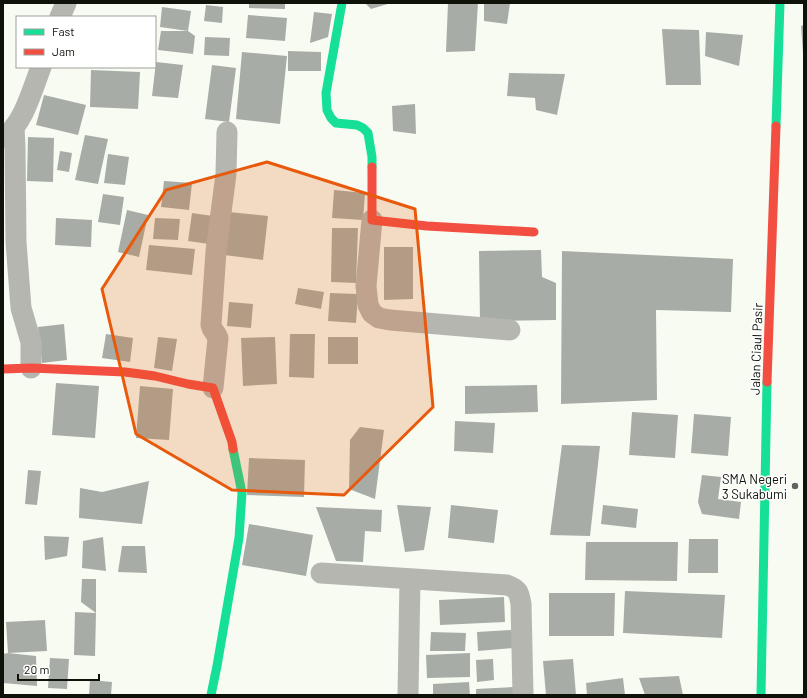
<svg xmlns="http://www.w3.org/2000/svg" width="807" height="698" font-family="Barlow,sans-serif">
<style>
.building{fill:#a7ada6}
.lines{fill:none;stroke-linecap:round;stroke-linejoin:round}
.street{stroke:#b6b6b1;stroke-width:21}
.fast{stroke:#16e098;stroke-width:9}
.jam{stroke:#f24e42;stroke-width:9}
.marked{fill:#e8590c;fill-opacity:0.2;stroke:#e8590c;stroke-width:3;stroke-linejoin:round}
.poi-dot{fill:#60645b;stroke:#fff;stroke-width:1.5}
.labels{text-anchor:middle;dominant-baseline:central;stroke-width:3;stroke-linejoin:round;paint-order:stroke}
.street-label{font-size:13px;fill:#0e1209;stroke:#fff}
.poi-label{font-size:13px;fill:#0e1209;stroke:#fff;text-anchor:end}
</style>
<rect width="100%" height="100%" fill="#f7fbf2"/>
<path class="building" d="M 249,3 L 285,3 L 285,9 L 249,8 Z
M 365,3 L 391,3 L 371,9 Z
M 448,3 L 478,3 L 475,51 L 446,52 Z
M 484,3 L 510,3 L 507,24 L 484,21 Z
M 206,5 L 223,7 L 222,23 L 204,21 Z
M 162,7 L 191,11 L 188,31 L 160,27 Z
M 314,12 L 332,14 L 328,37 L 310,43 Z
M 248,15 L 287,18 L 285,41 L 246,38 Z
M 804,25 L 804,52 L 803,53 L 801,26 Z
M 662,29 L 699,30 L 701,85 L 666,85 Z
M 161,31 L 188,31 L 195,36 L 193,54 L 158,50 Z
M 706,32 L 743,35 L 739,66 L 705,56 Z
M 205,37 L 230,38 L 229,56 L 204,55 Z
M 288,51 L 321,52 L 321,71 L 288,71 Z
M 242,52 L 287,56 L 280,124 L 236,119 Z
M 156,62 L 183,65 L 178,98 L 152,96 Z
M 212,65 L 236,68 L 229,122 L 205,119 Z
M 91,70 L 140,72 L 138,109 L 90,107 Z
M 509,73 L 565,74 L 557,115 L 536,110 L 535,98 L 507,96 Z
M 44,95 L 86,105 L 78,135 L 36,125 Z
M 415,104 L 416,134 L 393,131 L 392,106 Z
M 85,135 L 108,139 L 98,184 L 75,180 Z
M 28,137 L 54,138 L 53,182 L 27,181 Z
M 60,151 L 72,153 L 69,172 L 57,170 Z
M 108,154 L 129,157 L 125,185 L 104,183 Z
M 164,181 L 192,183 L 189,210 L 161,207 Z
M 334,190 L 365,193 L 363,220 L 332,218 Z
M 103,194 L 124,197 L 120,225 L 98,222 Z
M 127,210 L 148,215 L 139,257 L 118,252 Z
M 229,212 L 268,216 L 263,260 L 224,255 Z
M 192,213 L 213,216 L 209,244 L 188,241 Z
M 56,218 L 92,220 L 91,247 L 55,245 Z
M 155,218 L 180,219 L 178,240 L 153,239 Z
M 332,228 L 358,228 L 356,283 L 331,282 Z
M 149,245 L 195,249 L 192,275 L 146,270 Z
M 384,247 L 413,247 L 413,299 L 384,300 Z
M 541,250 L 542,277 L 556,283 L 556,320 L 480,321 L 479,251 Z
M 562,251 L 733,259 L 731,312 L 656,310 L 657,400 L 561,404 Z
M 298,288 L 324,292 L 321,309 L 295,304 Z
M 330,293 L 358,294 L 356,323 L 328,321 Z
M 229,302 L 253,304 L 251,328 L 227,326 Z
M 64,324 L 67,360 L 42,363 L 38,327 Z
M 106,334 L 133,338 L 130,362 L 102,358 Z
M 290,334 L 315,334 L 314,378 L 289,377 Z
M 158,337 L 177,339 L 172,371 L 154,368 Z
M 275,337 L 277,384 L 243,386 L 241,338 Z
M 328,337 L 358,337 L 358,364 L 328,364 Z
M 56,383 L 99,386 L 95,438 L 52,435 Z
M 537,385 L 538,412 L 465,414 L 465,386 Z
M 140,386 L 173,389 L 169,440 L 136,438 Z
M 632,412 L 678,415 L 675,458 L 629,455 Z
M 694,414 L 731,417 L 728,456 L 691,453 Z
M 455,421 L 495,423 L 493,453 L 454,451 Z
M 360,427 L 384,430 L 375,499 L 349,489 L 350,440 Z
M 562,445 L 600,446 L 590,536 L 550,535 Z
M 249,458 L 305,460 L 304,497 L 247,495 Z
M 28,470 L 41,471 L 37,505 L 25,504 Z
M 702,475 L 721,477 L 718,499 L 741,502 L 739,519 L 702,514 L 698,502 Z
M 149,481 L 142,524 L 79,518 L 80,488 L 102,492 Z
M 397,505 L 431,507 L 424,550 L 405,552 Z
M 451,505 L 498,510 L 494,543 L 448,538 Z
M 603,505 L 638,509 L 636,528 L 601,524 Z
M 316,507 L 382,510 L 381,532 L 365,531 L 363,562 L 336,561 Z
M 249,524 L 313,535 L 306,576 L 242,565 Z
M 44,536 L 69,537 L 67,556 L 45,560 Z
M 103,537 L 106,571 L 82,568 L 83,541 Z
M 689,539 L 718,539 L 718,573 L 688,573 Z
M 586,542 L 678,542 L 677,581 L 585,580 Z
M 122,546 L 145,546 L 147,573 L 118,572 Z
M 82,579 L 96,579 L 96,613 L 81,602 Z
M 625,591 L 725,595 L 722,638 L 623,633 Z
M 549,593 L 615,593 L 614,636 L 549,636 Z
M 504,597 L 505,622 L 440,625 L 439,600 Z
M 75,612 L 96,613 L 95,656 L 74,655 Z
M 45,620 L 47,651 L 8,653 L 6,622 Z
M 512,630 L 513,648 L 478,651 L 477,632 Z
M 431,632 L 466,633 L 465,651 L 430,651 Z
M 8,653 L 36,656 L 37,686 L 3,683 L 3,654 Z
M 470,653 L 470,677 L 427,678 L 426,655 Z
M 50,658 L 69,659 L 67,689 L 48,688 Z
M 493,659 L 494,680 L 477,682 L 476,660 Z
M 573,659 L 576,695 L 546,695 L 543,661 Z
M 679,676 L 683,695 L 645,695 L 639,678 Z
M 623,678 L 625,695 L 587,695 L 586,683 Z
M 90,680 L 112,682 L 111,695 L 89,695 Z
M 469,682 L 470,695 L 433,695 L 433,684 Z
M 513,687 L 514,695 L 476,695 L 476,689 Z"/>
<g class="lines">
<path class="street" d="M 60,17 L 66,3
M 14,127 L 15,147 L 16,242 L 21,308 L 31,342 L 31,368
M 4,137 C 23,125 33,88 41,67
M 372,220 L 366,286 L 368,305 L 372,313 L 379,318 L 390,320 L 510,330
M 213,388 L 218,338 C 216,332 212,331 211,325 L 216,251 L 226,174 L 227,132
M 321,573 L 507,585 C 518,589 519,592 521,604 L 523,695
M 408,695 L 410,579"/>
<path class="fast" d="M 342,3 L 326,93 L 327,110 L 331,118 L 336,123 L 357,125 L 363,128 L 368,133 L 372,157 L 372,167
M 776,126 L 780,3
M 211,695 L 217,666 L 239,538 L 242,493 L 233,449
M 761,695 L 767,382"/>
<path class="jam" d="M 372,167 L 372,220 L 427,226 L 534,232
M 3,369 L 31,368 L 125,372 L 155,376 L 188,384 L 213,388 L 232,442 L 233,449
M 767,382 L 776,126"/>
</g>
<path class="marked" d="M 267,162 L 415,209 L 433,407 L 344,495 L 232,490 L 136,434 L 102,289 L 166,190 Z"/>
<circle class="poi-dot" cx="795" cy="486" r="4"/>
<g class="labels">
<g class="street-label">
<text transform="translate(756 349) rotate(-88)">Jalan Ciaul Pasir</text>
</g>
<g class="poi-label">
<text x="787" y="479">SMA Negeri<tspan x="787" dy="15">3 Sukabumi</tspan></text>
</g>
</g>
<rect width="807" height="698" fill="none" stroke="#0e1209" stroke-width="8"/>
<rect x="16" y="16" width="140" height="52" fill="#ffffff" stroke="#9fa09d"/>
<rect x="24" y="29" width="20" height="6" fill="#16e098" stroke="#9fa09d"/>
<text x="52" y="36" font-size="12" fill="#0e1209">Fast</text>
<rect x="24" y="49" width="20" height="6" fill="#f24e42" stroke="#9fa09d"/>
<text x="52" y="56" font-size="12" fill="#0e1209">Jam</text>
<path d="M18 674v6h81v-6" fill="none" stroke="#0e1209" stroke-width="2"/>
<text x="24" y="674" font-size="12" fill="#0e1209" stroke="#ffffff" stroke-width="3" paint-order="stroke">20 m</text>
</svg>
